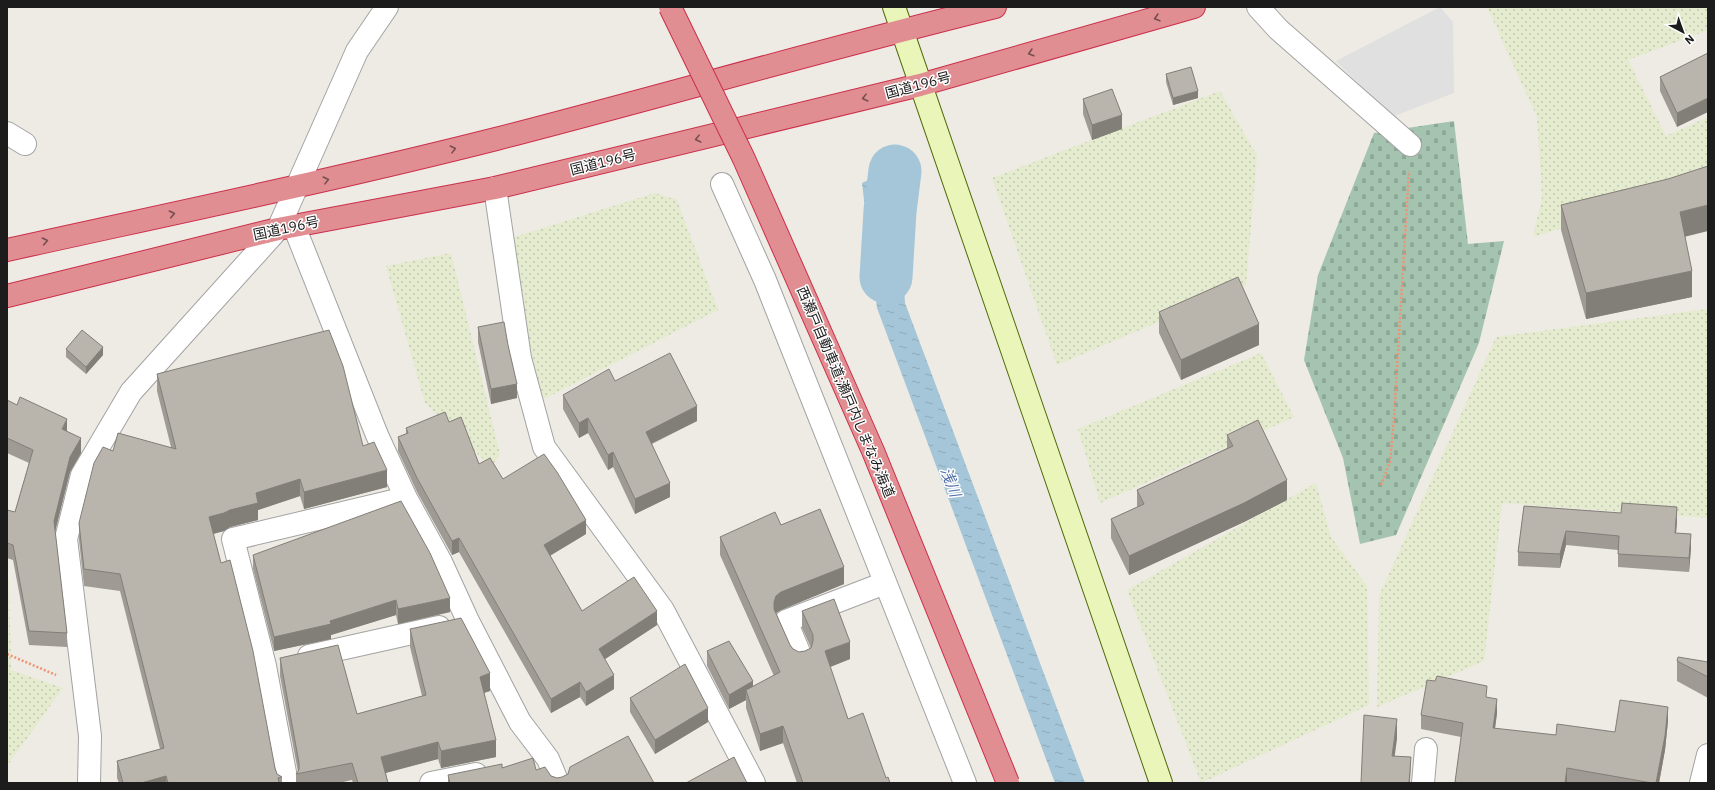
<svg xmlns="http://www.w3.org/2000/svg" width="1715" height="790" font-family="'IBM Plex Sans','Noto Sans JP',sans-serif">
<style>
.farmland{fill:url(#farmland-dots)}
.cemetery{fill:url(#cemetery-stones)}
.parking{fill:#e0e0e0}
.water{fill:url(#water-ripples)}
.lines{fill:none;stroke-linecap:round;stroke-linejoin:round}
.river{stroke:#a5c5d8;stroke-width:53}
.street-casing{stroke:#a3a3a3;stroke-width:24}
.secondary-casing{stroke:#526b0b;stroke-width:24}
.highway-casing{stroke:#cc2f4c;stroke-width:24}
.path{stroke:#f09170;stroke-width:2.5;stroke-dasharray:2 2;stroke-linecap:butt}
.street{stroke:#fff;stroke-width:22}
.secondary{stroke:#e9f5b9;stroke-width:22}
.highway{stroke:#e08e91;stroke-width:22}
.highway-bridge-casing{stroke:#cc2f4c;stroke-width:24;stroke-linecap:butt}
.highway-bridge{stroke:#e08e91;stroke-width:22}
.wall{fill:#9f9b94}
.shaded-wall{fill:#827e78}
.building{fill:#b9b4ac;stroke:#827e78}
.oneway{stroke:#744f51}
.labels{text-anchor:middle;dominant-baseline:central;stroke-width:3;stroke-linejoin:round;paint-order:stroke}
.street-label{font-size:14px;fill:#1c1c1c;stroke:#fff}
.water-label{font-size:15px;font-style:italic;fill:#4f6da5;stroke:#fff}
</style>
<defs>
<pattern id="farmland-dots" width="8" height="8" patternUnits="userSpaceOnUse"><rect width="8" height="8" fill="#e5ebcf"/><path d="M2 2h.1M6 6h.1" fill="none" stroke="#c4c9b1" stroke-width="1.8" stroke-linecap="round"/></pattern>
<pattern id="cemetery-stones" width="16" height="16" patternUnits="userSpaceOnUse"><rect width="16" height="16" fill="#a5c4af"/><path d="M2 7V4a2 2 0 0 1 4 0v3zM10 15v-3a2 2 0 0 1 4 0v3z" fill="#8da896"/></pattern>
<pattern id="water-ripples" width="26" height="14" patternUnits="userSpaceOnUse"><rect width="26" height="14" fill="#a5c5d8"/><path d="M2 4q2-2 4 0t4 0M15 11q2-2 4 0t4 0" fill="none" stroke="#8da9b9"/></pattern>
</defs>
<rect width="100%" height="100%" fill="#edebe3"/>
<path class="farmland" d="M 1487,7 L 1707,7 L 1708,10 L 1708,30 L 1628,60 L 1666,136 L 1708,117 L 1708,183 L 1533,237 L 1542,197 L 1537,117 Z
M 1220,91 L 1257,156 L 1246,285 L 1057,365 L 992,178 Z
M 655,193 L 677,200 L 718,310 L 538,402 L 508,239 Z
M 451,253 L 500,454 L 491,467 L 425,403 L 386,266 Z
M 1708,309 L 1708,518 L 1502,503 L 1484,661 L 1377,707 L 1379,596 L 1496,337 Z
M 1261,353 L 1294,417 L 1100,503 L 1078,429 Z
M 1316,483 L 1331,537 L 1367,586 L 1369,705 L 1201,783 L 1127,590 Z
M 7,578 L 9,579 L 11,670 L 63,688 L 7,766 Z"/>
<path class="cemetery" d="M 1454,121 L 1468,244 L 1504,241 L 1479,343 L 1396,535 L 1360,544 L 1343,458 L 1304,360 L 1318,275 L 1374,133 Z"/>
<path class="parking" d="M 1440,7 L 1453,22 L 1454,93 L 1392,117 L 1336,61 Z"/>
<path class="water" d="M 877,176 L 903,225 L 902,253 L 905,303 L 1085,783 L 1055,783 L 877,308 L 862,183 Z"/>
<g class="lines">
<path class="river" d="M 886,277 L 890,211 L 895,171"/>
<defs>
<path id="street" d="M 1258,7 L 1278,29 L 1410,145
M 7,133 L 25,144
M 722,184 L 765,280 L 965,783
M 495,188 L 520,358 L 544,447 L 663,610 L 754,783
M 294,226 L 377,435 L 406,498
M 309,656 L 439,627
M 801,657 L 786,621 L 885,583
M 89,783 L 90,736 L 66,539 L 82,475 L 131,392 L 278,229 L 357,51 L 387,7
M 287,783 L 265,666 L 233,539 L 406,498 L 441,562 L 468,621 L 520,722 L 548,759 L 558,783
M 431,783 L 476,774
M 1423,783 L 1426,749
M 1701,783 L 1708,755"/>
<path id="secondary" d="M 894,7 L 1161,783"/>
<path id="highway" d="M 7,250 C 170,214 334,180 496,139 C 663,96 828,48 995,7
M 7,296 L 278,229 L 495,188 L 920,85 L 1194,7"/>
</defs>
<use href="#street" class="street-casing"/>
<use href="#secondary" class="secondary-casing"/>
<use href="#highway" class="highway-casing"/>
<path class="path" d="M 1381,485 L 1390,462 L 1394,418 L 1409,171
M 7,654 L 56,675"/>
<use href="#street" class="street"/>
<use href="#secondary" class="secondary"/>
<use href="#highway" class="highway"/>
<defs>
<path id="highway-bridge" d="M 670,7 L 744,159 L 873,451 L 1008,783"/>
</defs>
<use href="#highway-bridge" class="highway-bridge-casing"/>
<use href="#highway-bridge" class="highway-bridge"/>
</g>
<path class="wall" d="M 1708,53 L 1677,127 L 1660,91 L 1660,77 Z
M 1166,74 L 1198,98 L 1173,105 L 1166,82 Z
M 1083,99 L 1122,129 L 1092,140 L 1083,114 Z
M 1561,205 L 1685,236 L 1692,297 L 1586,319 L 1561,230 Z
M 1159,312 L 1259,345 L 1181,380 L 1159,333 Z
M 478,327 L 508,345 L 517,398 L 491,404 L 478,342 Z
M 66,349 L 103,355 L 86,374 L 66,357 Z
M 157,374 L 363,446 L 387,487 L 304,509 L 300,496 L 258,510 L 258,520 L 230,527 L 224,531 L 213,534 L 275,768 L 277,774 L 282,777 L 282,783 L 119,783 L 117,778 L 117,761 L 160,749 L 120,591 L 84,586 L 79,540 L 79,523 L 113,451 L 171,447 L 157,391 Z
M 615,381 L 697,421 L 652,444 L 670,497 L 635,514 L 613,467 L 608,470 L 588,433 L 579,438 L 563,409 L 563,395 Z
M 7,400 L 67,432 L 81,453 L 70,472 L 55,531 L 67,633 L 67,647 L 29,645 L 13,560 L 7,558 L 7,510 L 15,512 L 29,463 L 7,453 Z
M 449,422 L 479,464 L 503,479 L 586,534 L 550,556 L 582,611 L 657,625 L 605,659 L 614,689 L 586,706 L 580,697 L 551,713 L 459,552 L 452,555 L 417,492 L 398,451 L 398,437 L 406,434 L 406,428 Z
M 1227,435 L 1287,500 L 1244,522 L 1129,575 L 1111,538 L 1111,519 L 1137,507 L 1137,490 L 1227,448 Z
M 1524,506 L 1677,521 L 1676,533 L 1691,548 L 1689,572 L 1618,567 L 1618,550 L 1566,545 L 1560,568 L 1518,566 L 1518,552 Z
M 781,525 L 844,584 L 781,610 L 776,613 L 790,645 L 793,649 L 799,652 L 805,651 L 811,648 L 802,628 L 802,611 L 850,659 L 830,667 L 848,719 L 890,783 L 797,783 L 783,743 L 760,751 L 746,708 L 746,700 L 729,709 L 707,666 L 707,651 L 753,687 L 774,676 L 720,555 L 720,537 Z
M 253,555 L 450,612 L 398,624 L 396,615 L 331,635 L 331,639 L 274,651 L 253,569 Z
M 410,629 L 490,691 L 484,693 L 496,757 L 441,768 L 438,759 L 386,773 L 388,783 L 353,783 L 352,780 L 339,783 L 296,783 L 296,774 L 298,772 L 280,676 L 280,658 L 357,714 L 422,696 L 410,647 Z
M 1677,661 L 1708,662 L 1708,698 L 1677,681 Z
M 1487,697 L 1497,713 L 1495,729 L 1556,735 L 1615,732 L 1668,721 L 1665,750 L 1659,783 L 1573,783 L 1567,782 L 1567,783 L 1455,783 L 1461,737 L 1421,729 L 1421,715 Z
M 630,698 L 708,722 L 655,754 L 630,712 Z
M 502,768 L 536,770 L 557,778 L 654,783 L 448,783 L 448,775 Z"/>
<path class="shaded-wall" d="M 1198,91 L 1198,98 L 1173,105 L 1173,98 Z
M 1708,98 L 1708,112 L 1677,127 L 1677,113 Z
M 1122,115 L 1122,129 L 1092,140 L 1092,125 Z
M 1708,205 L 1708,231 L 1680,238 L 1680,212 Z
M 1692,271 L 1692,297 L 1586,319 L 1586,293 Z
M 1259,324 L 1259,345 L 1181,380 L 1181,360 Z
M 103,347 L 103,355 L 86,374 L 86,367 Z
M 517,384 L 517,398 L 491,404 L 491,389 Z
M 697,406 L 697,421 L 646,446 L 646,432 Z
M 588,418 L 588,433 L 579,438 L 579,423 Z
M 67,419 L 67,434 L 62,429 Z
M 81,438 L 81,453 L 70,472 L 54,536 L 54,521 L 70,457 Z
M 613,452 L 613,467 L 608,470 L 608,455 Z
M 387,470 L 387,487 L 304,509 L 304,492 Z
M 300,479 L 300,496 L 258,510 L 258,520 L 230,527 L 224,531 L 209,535 L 209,517 L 256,493 Z
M 1287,480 L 1287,500 L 1244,522 L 1129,575 L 1129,556 Z
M 670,483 L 670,497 L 635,514 L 635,499 Z
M 1677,507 L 1677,521 L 1675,546 L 1675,533 Z
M 586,520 L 586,534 L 544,559 L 544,545 Z
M 1566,531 L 1566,545 L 1560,568 L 1560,554 Z
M 1691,534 L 1691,548 L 1689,572 L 1689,558 Z
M 459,538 L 459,552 L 452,555 L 452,541 Z
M 844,567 L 844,584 L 781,610 L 776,613 L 774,619 L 774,602 L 776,596 L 781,592 Z
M 450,598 L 450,612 L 398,624 L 398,609 Z
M 396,600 L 396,615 L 331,635 L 331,639 L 274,651 L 274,637 L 330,621 Z
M 657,611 L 657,625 L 599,663 L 599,649 Z
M 850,642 L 850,659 L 825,669 L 825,651 Z
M 490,673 L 490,691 L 480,694 L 480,677 Z
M 614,675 L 614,689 L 586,706 L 586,692 Z
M 753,681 L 753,695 L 746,690 L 746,700 L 729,709 L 729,695 Z
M 580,682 L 580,697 L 551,713 L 551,699 Z
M 1497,699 L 1497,713 L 1493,742 L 1493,728 Z
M 1668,707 L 1668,721 L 1665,750 L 1659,783 L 1656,783 Z
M 708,708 L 708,722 L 655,754 L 655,740 Z
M 1397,719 L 1397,739 L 1392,776 L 1392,756 Z
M 783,726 L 783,743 L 760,751 L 760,734 Z
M 496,740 L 496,757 L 441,768 L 441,751 Z
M 438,742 L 438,759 L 381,774 L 381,757 Z
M 1411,757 L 1410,783 L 1409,783 Z
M 1567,768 L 1567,783 L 1565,783 Z
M 166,776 L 166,783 L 141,783 Z"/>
<path class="building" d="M 1708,53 L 1708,98 L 1677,113 L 1660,77 Z
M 1191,67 L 1198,91 L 1173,98 L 1166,74 Z
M 1112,89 L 1122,115 L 1092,125 L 1083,99 Z
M 1708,166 L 1708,205 L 1680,212 L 1692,271 L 1586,293 L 1561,205 L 1668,179 Z
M 1238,277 L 1259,324 L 1181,360 L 1159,312 Z
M 504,322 L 508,345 L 517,384 L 491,389 L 478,327 Z
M 82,330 L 103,347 L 86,367 L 66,349 Z
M 329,330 L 343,366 L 363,446 L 374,442 L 387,470 L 304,492 L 300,479 L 256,493 L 258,503 L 230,510 L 224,513 L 209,517 L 221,563 L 230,560 L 253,651 L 275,768 L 277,774 L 282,777 L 278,778 L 279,783 L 168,783 L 166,776 L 141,783 L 123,783 L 117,761 L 164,748 L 120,574 L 84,569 L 79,523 L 94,463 L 103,447 L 113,451 L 118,433 L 176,449 L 157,374 Z
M 670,353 L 697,406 L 646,432 L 670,483 L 635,499 L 613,452 L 608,455 L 588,418 L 579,423 L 563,395 L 609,369 L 615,381 Z
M 20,397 L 67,419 L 62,429 L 81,438 L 70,457 L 54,521 L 67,633 L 29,631 L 13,545 L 7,543 L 7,510 L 15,512 L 33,450 L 7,438 L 7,400 L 17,405 Z
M 445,412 L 449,422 L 461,417 L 479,464 L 490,458 L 503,479 L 544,454 L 557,472 L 586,520 L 544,545 L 582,611 L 634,577 L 657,611 L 599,649 L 614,675 L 586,692 L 580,682 L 551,699 L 459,538 L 452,541 L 417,478 L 398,437 L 408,433 L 406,428 Z
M 1258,420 L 1287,480 L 1244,503 L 1129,556 L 1111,519 L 1144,504 L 1137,490 L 1233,446 L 1227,435 Z
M 401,501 L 430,553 L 450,598 L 398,609 L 396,600 L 330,621 L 331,624 L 274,637 L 253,555 Z
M 1622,503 L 1677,507 L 1675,533 L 1691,534 L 1689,558 L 1618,554 L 1619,536 L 1566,531 L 1560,554 L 1518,552 L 1524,506 L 1621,513 Z
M 820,509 L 844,567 L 781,592 L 776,596 L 774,602 L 774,609 L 790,645 L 793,649 L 799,652 L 805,651 L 811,648 L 813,641 L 813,635 L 802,611 L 834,599 L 850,642 L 825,651 L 848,719 L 863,713 L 886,778 L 888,777 L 890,783 L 803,783 L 783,726 L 760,734 L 746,690 L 780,672 L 720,537 L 775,512 L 781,525 Z
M 461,618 L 490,673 L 480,677 L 496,740 L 441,751 L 438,742 L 381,757 L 388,783 L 358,783 L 352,763 L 296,774 L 299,770 L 299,763 L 280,658 L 338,645 L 357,714 L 426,695 L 410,629 Z
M 729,641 L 753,681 L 729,695 L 707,651 Z
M 1678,657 L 1708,662 L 1708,677 L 1677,661 Z
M 685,664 L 708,708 L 655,740 L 630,698 Z
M 1437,676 L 1487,686 L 1486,697 L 1497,699 L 1493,728 L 1556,735 L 1557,724 L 1615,732 L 1620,700 L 1668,707 L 1665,736 L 1656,783 L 1652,783 L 1567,768 L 1565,783 L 1459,783 L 1455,782 L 1463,723 L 1421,715 L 1427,680 L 1435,681 Z
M 1364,715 L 1397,719 L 1392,756 L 1411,757 L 1409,783 L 1361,783 Z
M 628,736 L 654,783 L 450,783 L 448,775 L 502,764 L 502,768 L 533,758 L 536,770 L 545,767 L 551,776 L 557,778 L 562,777 L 568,774 L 570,767 Z
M 734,757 L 747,783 L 686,783 Z"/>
<defs><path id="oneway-chevron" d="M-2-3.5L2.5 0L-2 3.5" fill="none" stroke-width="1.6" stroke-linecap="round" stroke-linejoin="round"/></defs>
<g class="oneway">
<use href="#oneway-chevron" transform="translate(1157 18) rotate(164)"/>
<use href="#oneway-chevron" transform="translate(1031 53) rotate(164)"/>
<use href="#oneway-chevron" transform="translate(865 98) rotate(166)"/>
<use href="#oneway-chevron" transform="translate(698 139) rotate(166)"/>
<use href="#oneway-chevron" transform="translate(453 149) rotate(-14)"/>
<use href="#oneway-chevron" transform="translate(326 180) rotate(-14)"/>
<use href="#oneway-chevron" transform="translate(172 214) rotate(-12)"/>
<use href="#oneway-chevron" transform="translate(45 241) rotate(-12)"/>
</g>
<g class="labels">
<g class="street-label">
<text transform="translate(918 85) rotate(-15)">国道196号</text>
<text transform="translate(603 162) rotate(-14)">国道196号</text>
<text transform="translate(286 228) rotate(-12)">国道196号</text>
<text transform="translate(846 392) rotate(67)">西瀬戸自動車道;瀬戸内しまなみ海道</text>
</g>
<g class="water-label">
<text transform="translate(951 482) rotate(69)">浅川</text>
</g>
</g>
<rect width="1715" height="790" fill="none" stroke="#1c1c1c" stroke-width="16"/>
<g transform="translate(1683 32) rotate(139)" stroke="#ffffff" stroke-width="3" paint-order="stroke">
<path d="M0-3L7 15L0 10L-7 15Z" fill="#1c1c1c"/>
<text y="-6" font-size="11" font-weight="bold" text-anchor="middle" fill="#1c1c1c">N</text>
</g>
</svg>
